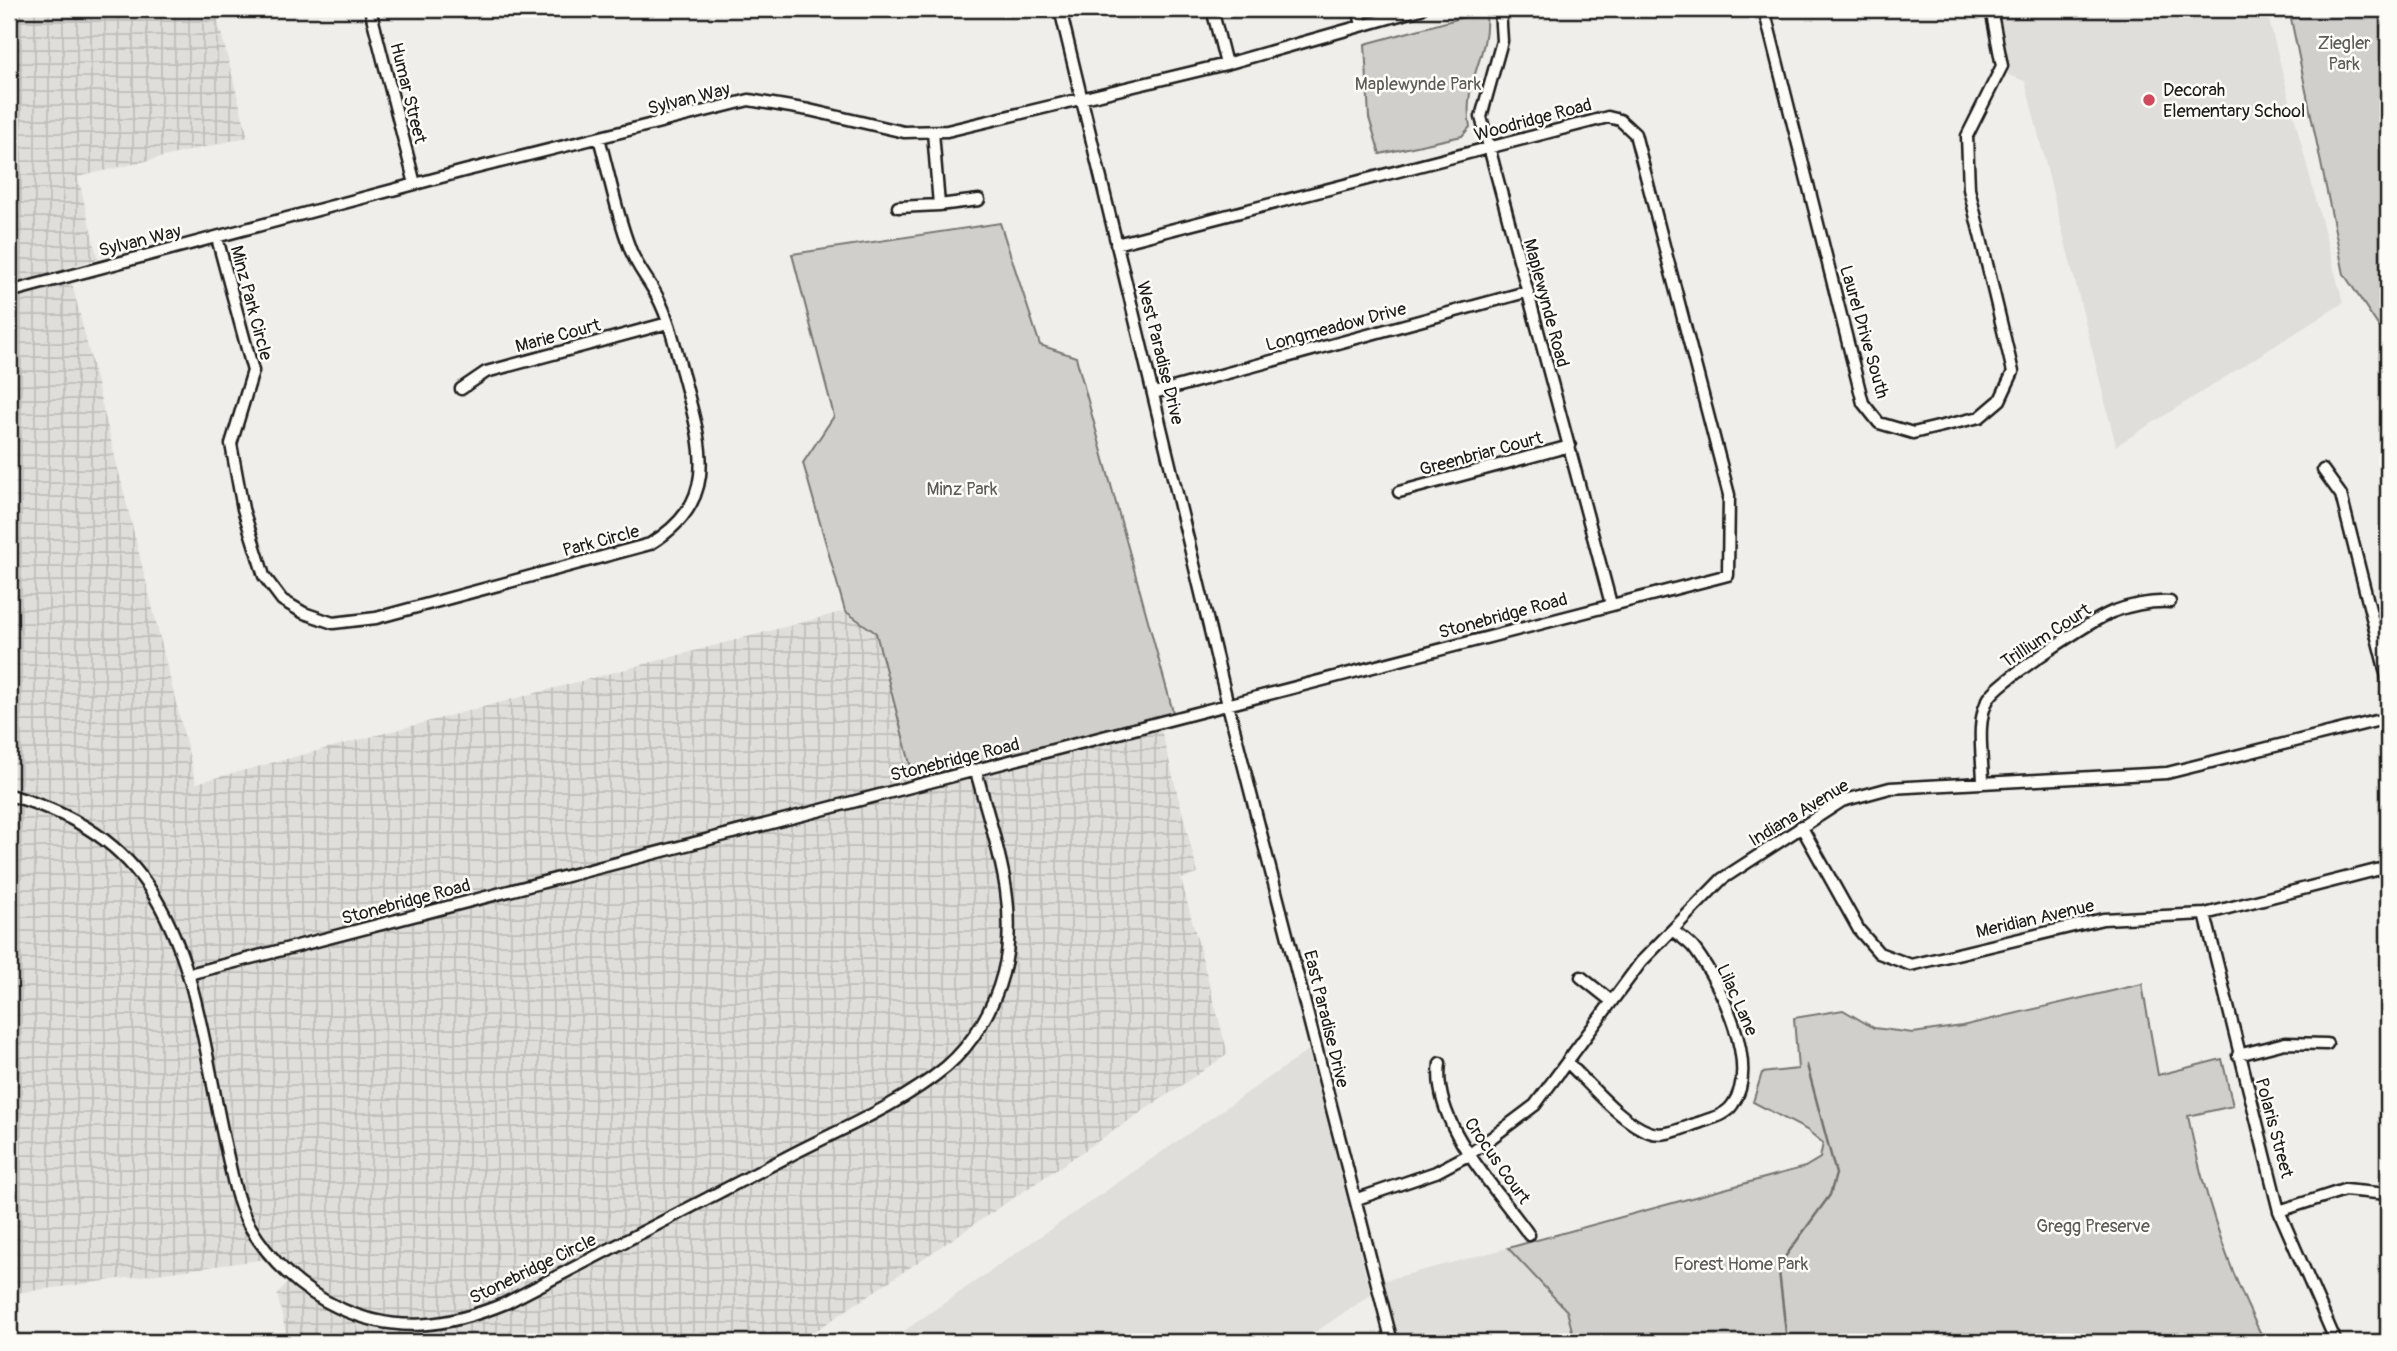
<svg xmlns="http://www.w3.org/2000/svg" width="2397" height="1351" font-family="Pangolin,sans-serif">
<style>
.built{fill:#e0deda}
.industrial{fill:url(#industrial-grid)}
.park{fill:#d0cfcc;stroke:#767674;stroke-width:2}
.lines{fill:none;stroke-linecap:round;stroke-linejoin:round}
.stream{stroke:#706f6d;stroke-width:2.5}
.minor-casing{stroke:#1c1c1c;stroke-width:15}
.minor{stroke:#fdfcf7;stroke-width:10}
.poi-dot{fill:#d1495b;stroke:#fdfcf7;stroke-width:2.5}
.labels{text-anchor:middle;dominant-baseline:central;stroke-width:5;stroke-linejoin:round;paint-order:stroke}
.park-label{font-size:18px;fill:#5b5b5a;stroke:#fdfcf7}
.poi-label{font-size:18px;fill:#1c1c1c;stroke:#fdfcf7;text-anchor:start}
.street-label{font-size:18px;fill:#1c1c1c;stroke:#fdfcf7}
</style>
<defs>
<pattern id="industrial-grid" width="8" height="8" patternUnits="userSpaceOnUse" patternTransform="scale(1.75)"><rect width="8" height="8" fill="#e0deda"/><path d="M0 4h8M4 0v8" fill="none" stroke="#c0beba"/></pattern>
</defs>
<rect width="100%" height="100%" fill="#f0eeea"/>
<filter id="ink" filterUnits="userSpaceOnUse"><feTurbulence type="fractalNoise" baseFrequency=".0143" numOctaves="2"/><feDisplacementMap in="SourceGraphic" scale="14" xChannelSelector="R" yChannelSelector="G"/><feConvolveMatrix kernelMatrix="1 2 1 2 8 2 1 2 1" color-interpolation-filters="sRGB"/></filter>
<g filter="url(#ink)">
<path class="built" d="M 1997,9 L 2266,9 L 2343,303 L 2116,446 L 2025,81 L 2008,75 L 2007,49 Z
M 1309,1050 L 1371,1295 L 1300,1342 L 888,1342 Z
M 1508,1248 L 1567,1311 L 1575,1342 L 1397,1342 L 1382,1281 Z"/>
<path class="industrial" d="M 9,9 L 215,9 L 248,137 L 78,177 L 98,259 L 68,267 L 196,783 L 845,611 L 876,633 L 918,792 L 1161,729 L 1198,874 L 1181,879 L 1228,1054 L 799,1342 L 288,1342 L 277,1294 L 297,1273 L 282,1257 L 9,1294 Z"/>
<path class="park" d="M 2289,9 L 2388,9 L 2388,320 L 2379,327 L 2344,274 Z
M 1486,11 C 1490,59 1462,79 1470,127 L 1462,136 L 1380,154 L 1369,118 L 1365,44 Z
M 1000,223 L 1040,345 L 1076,357 L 1173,712 L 914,779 L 876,633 L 845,611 L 803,463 L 834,416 L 792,254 Z
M 2142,984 L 2158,1075 L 2222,1059 L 2233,1106 L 2188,1116 C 2204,1196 2227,1269 2265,1342 L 1575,1342 L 1567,1311 L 1508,1248 L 1805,1167 L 1820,1158 L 1823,1143 L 1807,1130 L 1753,1102 L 1762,1073 L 1798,1069 L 1794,1018 L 1843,1010 L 1874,1028 L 1913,1033 L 1962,1026 Z"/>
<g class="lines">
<path class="stream" d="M 2383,9 L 2388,14
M 1787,1342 L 1779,1271 L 1785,1257 L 1830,1195 L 1836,1174 L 1807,1065"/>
<defs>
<path id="minor" d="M 370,9 L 415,184
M 1060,9 L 1228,705 L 1392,1342
M 1212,9 L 1226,64
M 1358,9 L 1362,25
M 1500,9 L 1502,41 L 1481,117 L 1611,604
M 1764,9 L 1863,403 L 1879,423 L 1913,433 L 1980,417 L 2000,400 L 2013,372 L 1969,189 L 1967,136 L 2002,66 L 1991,9
M 939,205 L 979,200
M 898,207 L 939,205 L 933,132
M 217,238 L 253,371 L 231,444 L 243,509 L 264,576 L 282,600 L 304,613 L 333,623 L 376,618 L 650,544 C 721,501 702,447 684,379 C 676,352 671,323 658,298 C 649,280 635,265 629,246 C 616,212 609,173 599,138
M 9,292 L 464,171 L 749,100 L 809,110 L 904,132 L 947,131 L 1226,64 L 1421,9
M 461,389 L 486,372 L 668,323
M 1154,393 L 1526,292
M 2323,470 L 2341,495 L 2388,681
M 1399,492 L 1570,446
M 1983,783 C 1983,759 1975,719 1989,698 C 2000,680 2091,621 2112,612 C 2131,605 2149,601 2170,602
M 9,795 C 65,811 114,836 148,886 C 198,961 205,1057 225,1144 C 231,1170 236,1202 249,1225 C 269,1260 301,1290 337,1307 C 396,1335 448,1327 506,1303 C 600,1254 695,1205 789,1156 C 841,1129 900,1105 946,1067 C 973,1044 994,1008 1003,973 C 1021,905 993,836 976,771
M 1801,826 L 1859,930 L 1879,953 L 1911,965 L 2103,919 L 2205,914 L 2388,867
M 2205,914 L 2279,1211 L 2336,1342
M 189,974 L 1728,575 L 1729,495 L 1635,134 L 1620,120 L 1608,117 L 1116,244
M 1581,977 L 1610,1000
M 2238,1055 L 2285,1043 L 2327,1044
M 1440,1063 C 1431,1124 1496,1187 1529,1235
M 1568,1063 C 1589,1083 1622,1123 1649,1132 C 1665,1138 1685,1127 1701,1122 C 1712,1118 1726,1115 1733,1104 C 1760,1065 1721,985 1696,951 C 1691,943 1680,936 1672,930
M 1357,1199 L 1436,1172 L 1470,1154 L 1535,1105 L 1641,962 L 1722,879 L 1842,801 L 1890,788 L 2167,773 L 2388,718
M 2279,1211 L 2344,1190 L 2388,1194"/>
</defs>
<use href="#minor" class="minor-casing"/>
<use href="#minor" class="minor"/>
</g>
</g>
<circle class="poi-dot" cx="2149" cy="100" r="7"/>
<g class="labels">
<g class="park-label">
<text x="2344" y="43">Ziegler<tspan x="2344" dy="21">Park</tspan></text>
<text x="1418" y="84">Maplewynde Park</text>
<text x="962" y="489">Minz Park</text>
<text x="2093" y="1226">Gregg Preserve</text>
<text x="1741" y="1264">Forest Home Park</text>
</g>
<g class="poi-label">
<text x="2163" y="90">Decorah<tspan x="2163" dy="21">Elementary School</tspan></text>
</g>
<g class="street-label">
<text transform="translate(408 93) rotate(76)">Humar Street</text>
<text transform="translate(689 99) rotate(-14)">Sylvan Way</text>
<text transform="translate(1533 120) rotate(-15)">Woodridge Road</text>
<text transform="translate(140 241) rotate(-14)">Sylvan Way</text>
<text transform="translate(251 303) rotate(75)">Minz Park Circle</text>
<text transform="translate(1546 303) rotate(75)">Maplewynde Road</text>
<text transform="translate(1336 327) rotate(-15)">Longmeadow Drive</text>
<text transform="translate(1864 332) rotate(74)">Laurel Drive South</text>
<text transform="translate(558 336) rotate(-15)">Marie Court</text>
<text transform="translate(1160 353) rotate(76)">West Paradise Drive</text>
<text transform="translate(1481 454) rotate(-15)">Greenbriar Court</text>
<text transform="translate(601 541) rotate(-15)">Park Circle</text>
<text transform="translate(1503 616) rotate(-15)">Stonebridge Road</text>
<text transform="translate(2046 636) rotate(-33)">Trillium Court</text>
<text transform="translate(955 760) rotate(-14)">Stonebridge Road</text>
<text transform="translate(1799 813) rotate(-31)">Indiana Avenue</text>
<text transform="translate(406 902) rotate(-15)">Stonebridge Road</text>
<text transform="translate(2035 919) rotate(-13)">Meridian Avenue</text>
<text transform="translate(1737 1000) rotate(66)">Lilac Lane</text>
<text transform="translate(1326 1019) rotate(76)">East Paradise Drive</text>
<text transform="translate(2274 1128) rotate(75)">Polaris Street</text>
<text transform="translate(1497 1161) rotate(55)">Crocus Court</text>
<text transform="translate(533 1269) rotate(-26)">Stonebridge Circle</text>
</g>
</g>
<rect width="2397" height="1351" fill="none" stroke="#fdfcf7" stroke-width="35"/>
<rect x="18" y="18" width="2362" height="1316" fill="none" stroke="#1c1c1c" stroke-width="2.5" filter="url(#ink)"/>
</svg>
